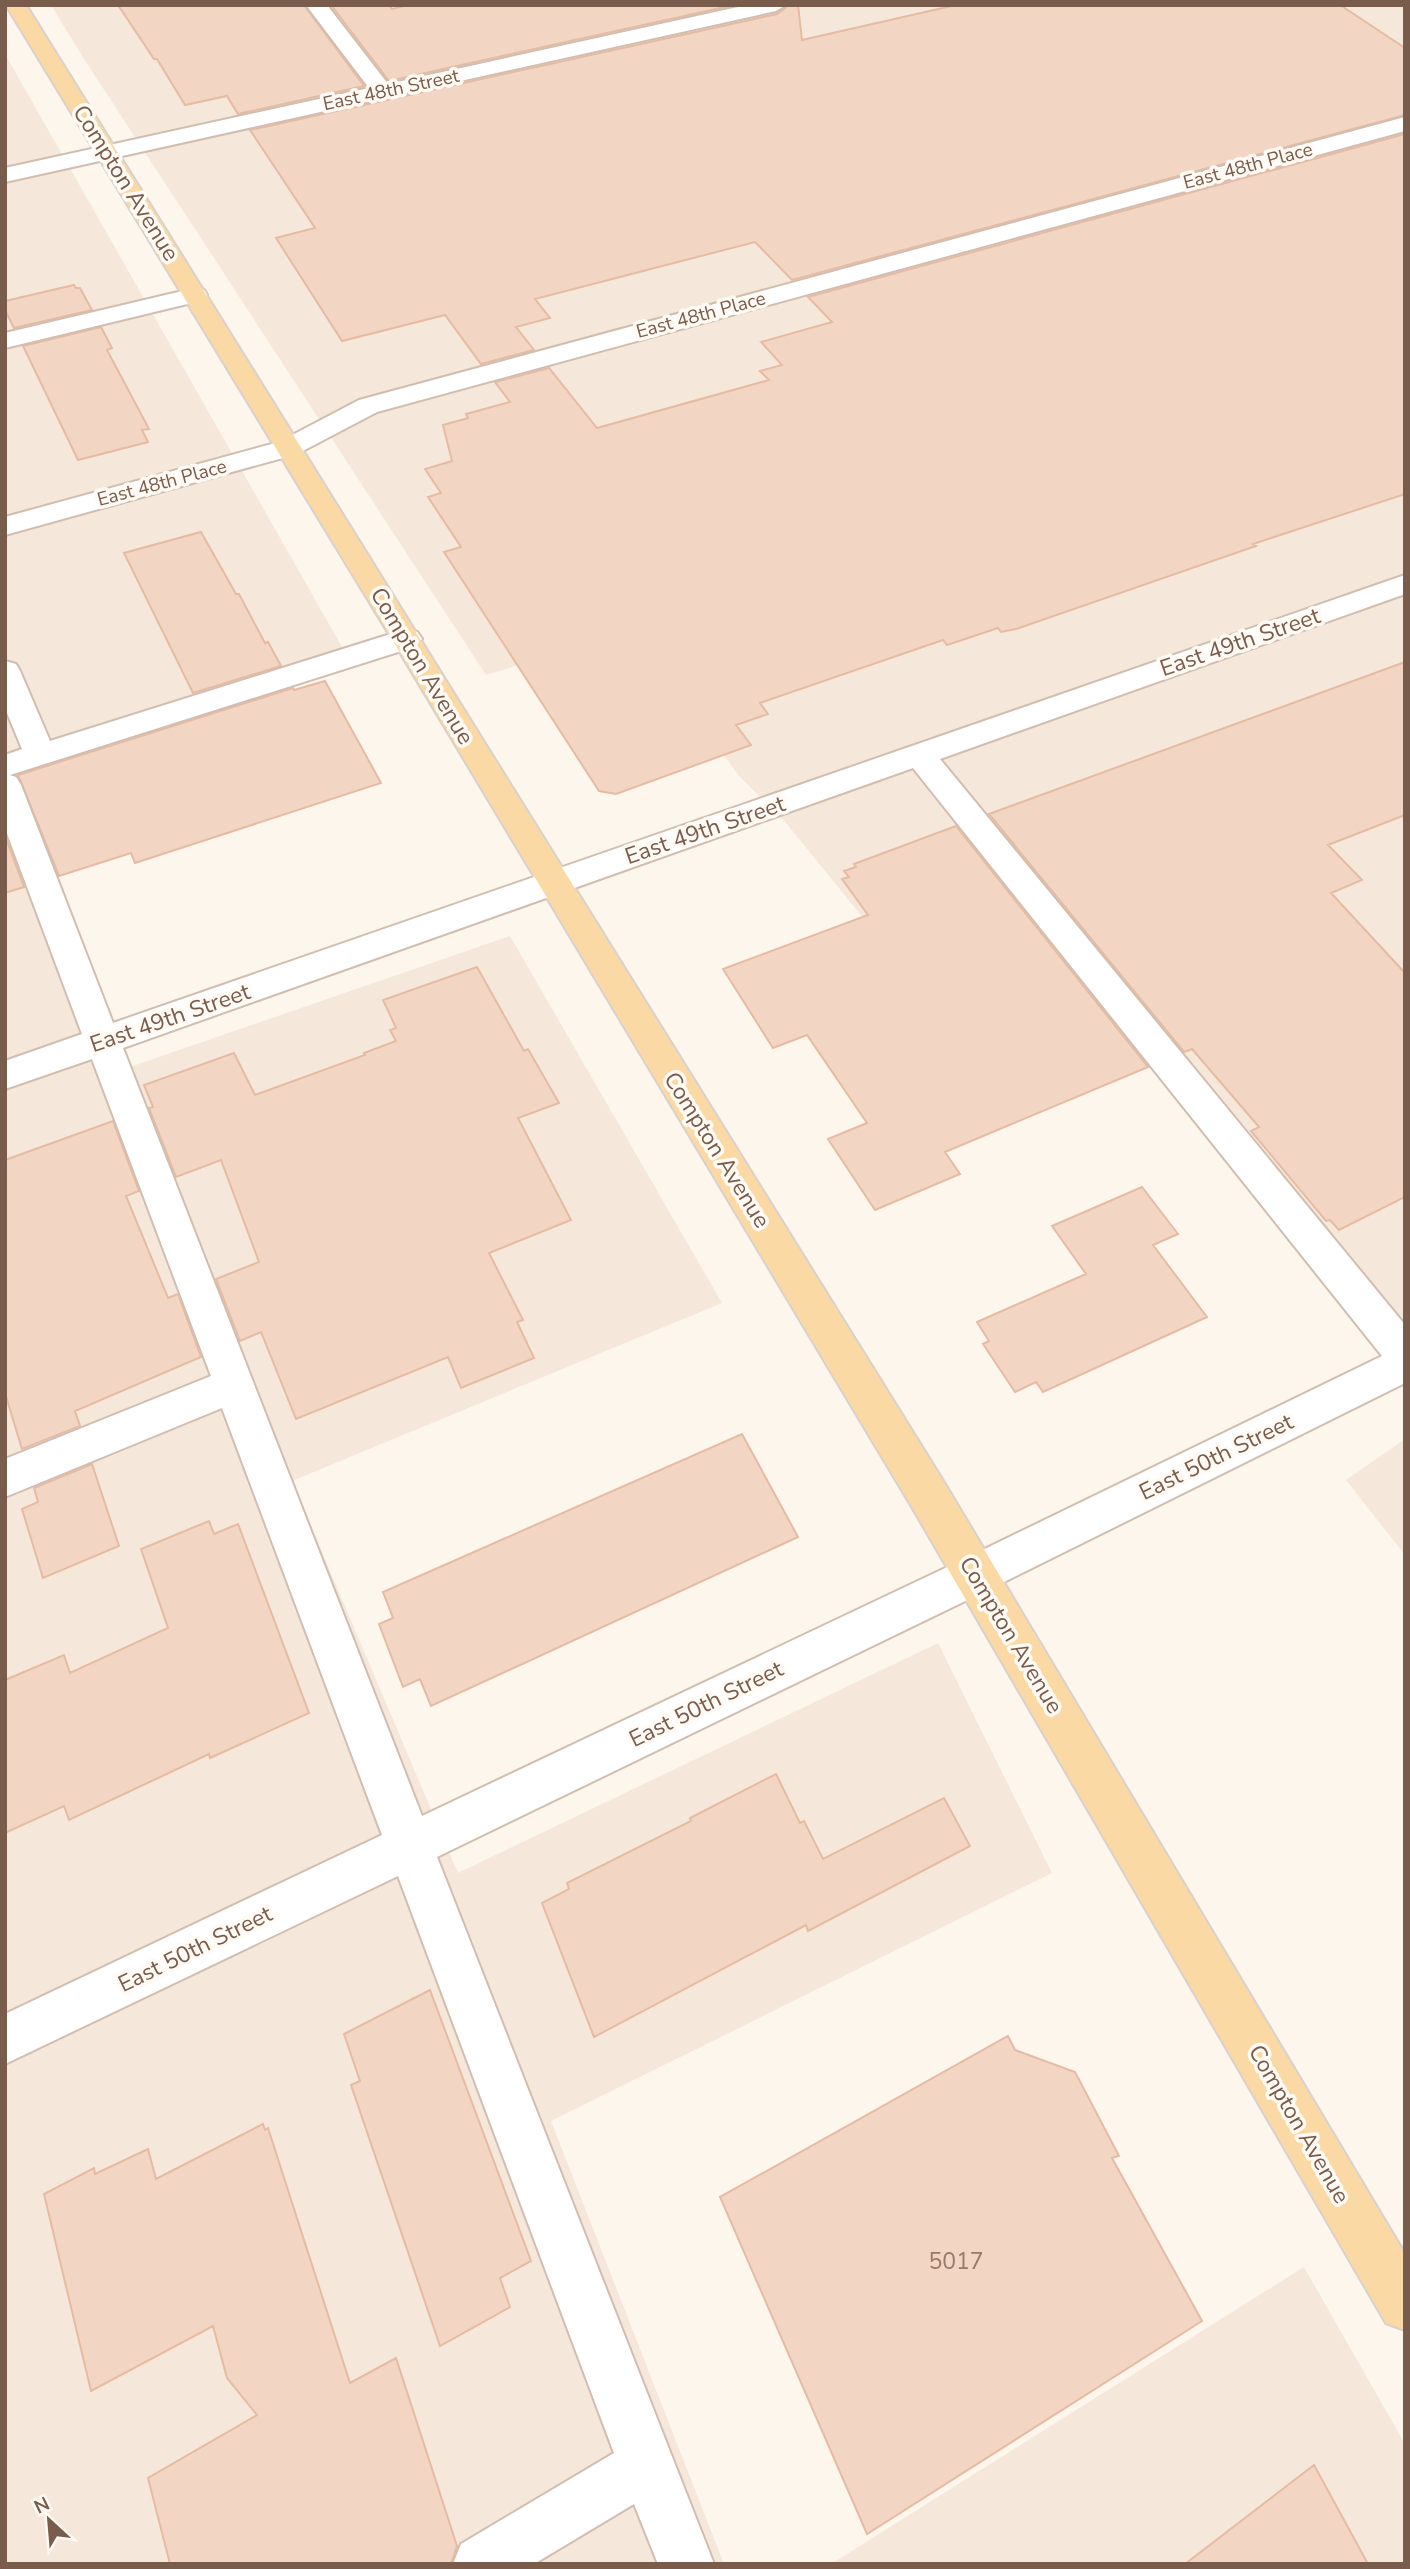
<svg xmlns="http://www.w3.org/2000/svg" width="1410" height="2569" font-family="'Nunito Sans',sans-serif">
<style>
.residential{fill:#f5e8da}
.building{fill:#f3d5c3;stroke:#e6bba3;stroke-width:2}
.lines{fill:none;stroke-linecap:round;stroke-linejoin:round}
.minor-casing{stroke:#d1beb0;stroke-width:4}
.major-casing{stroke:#dad1cd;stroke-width:4}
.minor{fill:#fff;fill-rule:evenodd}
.major{fill:#fbd9a5;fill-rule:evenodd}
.labels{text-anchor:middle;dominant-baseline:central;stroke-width:7;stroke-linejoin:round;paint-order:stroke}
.far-street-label{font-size:19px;fill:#7a5c4d;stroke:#fffaf3}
.street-label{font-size:23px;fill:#7a5c4d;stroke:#fffaf3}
.near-number-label{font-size:23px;fill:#987a6a}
</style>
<rect width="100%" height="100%" fill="#fdf6ec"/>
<path class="residential" d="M 51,5 L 1405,5 L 1405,1378 L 1044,939 L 917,984 L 786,823 L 739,776 L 633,630 L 486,675 L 82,56 Z
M 5,54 L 354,668 L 10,772 L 124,1069 L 510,936 L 722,1303 L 292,1481 L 458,1873 L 938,1643 L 1052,1873 L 551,2121 L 724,2564 L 5,2564 Z
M 1405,1439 L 1405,1555 L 1346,1480 Z
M 1304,2267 L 1405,2444 L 1405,2564 L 831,2564 Z"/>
<path class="building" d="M 118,5 L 304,5 L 364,86 L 238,114 L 227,96 L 185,105 L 157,59 L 154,59 Z
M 331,5 L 389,5 L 392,9 L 409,5 L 734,5 L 389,81 Z
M 789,5 L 798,5 L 802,40 L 956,5 L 1340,5 L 1405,48 L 1405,115 L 792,280 L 755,242 L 535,299 L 550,318 L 516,327 L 534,350 L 481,364 L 445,315 L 342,341 L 276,238 L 315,228 L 250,130 L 777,14 Z
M 1405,134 L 1405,494 L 1253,544 L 1256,546 L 1016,629 L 1001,632 L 998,628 L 947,645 L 943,640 L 760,703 L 768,714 L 736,725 L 751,745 L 616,794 L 599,791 L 444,552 L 461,547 L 428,497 L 441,493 L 425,469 L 452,461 L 443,425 L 468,418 L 466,414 L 510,402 L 495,382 L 549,368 L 597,428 L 769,380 L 760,371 L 782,365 L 761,342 L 832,322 L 808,297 Z
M 74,285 L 76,288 L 80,288 L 92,310 L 14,328 L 5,310 L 5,301 Z
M 101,327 L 112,348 L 107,350 L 149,429 L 142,430 L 148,442 L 78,460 L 23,346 Z
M 201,532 L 236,594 L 239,594 L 265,643 L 268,642 L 281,666 L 193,693 L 124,553 Z
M 1405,662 L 1405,815 L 1328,845 L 1362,880 L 1331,893 L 1405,973 L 1405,1197 L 1339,1230 L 1330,1220 L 1326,1221 L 1251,1131 L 1259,1127 L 1192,1049 L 1184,1052 L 989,814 Z
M 325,681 L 381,783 L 135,863 L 131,853 L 59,876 L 18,775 L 293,688 L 294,690 Z
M 956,826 L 1148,1067 L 945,1152 L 960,1174 L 875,1210 L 828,1139 L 867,1123 L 807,1035 L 773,1048 L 723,969 L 868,915 L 842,879 L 849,877 L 844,871 L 856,867 L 854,864 Z
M 5,836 L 24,887 L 5,893 Z
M 477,967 L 524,1051 L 528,1049 L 559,1103 L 518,1118 L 571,1220 L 489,1253 L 523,1320 L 517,1322 L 534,1358 L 461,1388 L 448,1357 L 296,1419 L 261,1332 L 240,1341 L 216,1279 L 259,1262 L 221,1160 L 176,1177 L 149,1108 L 153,1107 L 144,1085 L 234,1053 L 255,1095 L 365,1055 L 364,1053 L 396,1041 L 390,1030 L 396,1028 L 383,1000 Z
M 113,1121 L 139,1191 L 126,1196 L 168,1298 L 178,1294 L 201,1357 L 75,1411 L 80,1426 L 22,1449 L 5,1393 L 5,1160 Z
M 1142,1187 L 1178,1234 L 1153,1245 L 1207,1317 L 1043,1392 L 1036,1382 L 1015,1392 L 983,1344 L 989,1341 L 977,1322 L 1086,1274 L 1052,1226 Z
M 742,1434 L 798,1537 L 431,1706 L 420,1679 L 403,1687 L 379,1624 L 393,1618 L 383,1592 Z
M 92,1464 L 119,1546 L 43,1578 L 22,1509 L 38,1502 L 34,1488 Z
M 209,1521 L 214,1534 L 238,1524 L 309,1713 L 210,1758 L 209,1754 L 69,1820 L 64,1806 L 5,1833 L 5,1680 L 64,1655 L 70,1673 L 168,1628 L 141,1549 Z
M 776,1774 L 800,1823 L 804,1821 L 823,1859 L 944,1798 L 970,1846 L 808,1931 L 806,1925 L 594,2037 L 542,1903 L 569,1889 L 567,1883 L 691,1821 L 690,1818 Z
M 430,1990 L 531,2261 L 500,2278 L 510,2307 L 440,2346 L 351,2085 L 360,2081 L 344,2034 Z
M 1008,2036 L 1015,2050 L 1075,2072 L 1119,2156 L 1112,2158 L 1202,2321 L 867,2534 L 720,2197 Z
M 263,2124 L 265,2130 L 268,2128 L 350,2383 L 396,2358 L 457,2546 L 451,2564 L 170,2564 L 148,2478 L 257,2415 L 227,2378 L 213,2326 L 91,2391 L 44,2194 L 94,2168 L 95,2174 L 148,2149 L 156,2179 Z
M 1314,2465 L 1368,2564 L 1185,2564 Z"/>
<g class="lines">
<defs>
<path id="minor" d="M 306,5 L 327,5 L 388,84 L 747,5 L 786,5 L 776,11 L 5,182 L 5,168 L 369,88 Z
M 1405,117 L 1405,131 L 377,412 L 297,454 L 5,535 L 5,517 L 279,442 L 359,400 Z
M 195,288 L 204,290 L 207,295 L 204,300 L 5,348 L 5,333 Z
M 1405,575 L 1405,594 L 940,759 L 1405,1325 L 1405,1383 L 990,1589 L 437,1857 L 714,2564 L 658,2564 L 634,2504 L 534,2564 L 453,2564 L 461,2544 L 614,2453 L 398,1876 L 5,2064 L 5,2014 L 382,1835 L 222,1408 L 5,1497 L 5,1459 L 211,1376 L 92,1059 L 5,1089 L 5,1061 L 82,1034 L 5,828 L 5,755 L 22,749 L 5,708 L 5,661 L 16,664 L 20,671 L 50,741 L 397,632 L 407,629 L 417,632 L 422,639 L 417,646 L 10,775 L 16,777 L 21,785 L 113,1023 ZM 913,768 L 1382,1356 L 960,1561 L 422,1816 L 123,1048 Z"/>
<path id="major" d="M 6,5 L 26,5 L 942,1479 L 1405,2254 L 1405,2330 L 1386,2323 L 912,1507 L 392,639 Z"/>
</defs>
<use href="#minor" class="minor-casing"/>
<use href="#major" class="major-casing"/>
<use href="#minor" class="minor"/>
<use href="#major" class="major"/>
</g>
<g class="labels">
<g class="far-street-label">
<text transform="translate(391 90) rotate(-12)">East 48th Street</text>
<text transform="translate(1248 166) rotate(-15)">East 48th Place</text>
<text transform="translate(701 315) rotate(-15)">East 48th Place</text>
<text transform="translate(162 483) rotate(-15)">East 48th Place</text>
</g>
<g class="street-label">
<text transform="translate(126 183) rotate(58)">Compton Avenue</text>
<text transform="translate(1240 642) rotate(-19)">East 49th Street</text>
<text transform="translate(422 666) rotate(59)">Compton Avenue</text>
<text transform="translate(705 830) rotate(-19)">East 49th Street</text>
<text transform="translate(170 1018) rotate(-19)">East 49th Street</text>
<text transform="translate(717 1150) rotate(58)">Compton Avenue</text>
<text transform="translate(1216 1457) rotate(-26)">East 50th Street</text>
<text transform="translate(1011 1635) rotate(59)">Compton Avenue</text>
<text transform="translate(706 1704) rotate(-26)">East 50th Street</text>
<text transform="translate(195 1949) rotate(-26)">East 50th Street</text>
<text transform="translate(1299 2124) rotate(60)">Compton Avenue</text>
</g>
<g class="near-number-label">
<text x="956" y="2261">5017</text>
</g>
</g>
<rect width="1410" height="2569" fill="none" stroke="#7a5c4d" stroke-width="14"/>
<g transform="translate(49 2520) rotate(334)" stroke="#fffaf3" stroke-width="5" paint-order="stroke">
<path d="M0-5L12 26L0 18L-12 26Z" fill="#7a5c4d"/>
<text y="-10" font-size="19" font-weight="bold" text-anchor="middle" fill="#7a5c4d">N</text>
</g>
</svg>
